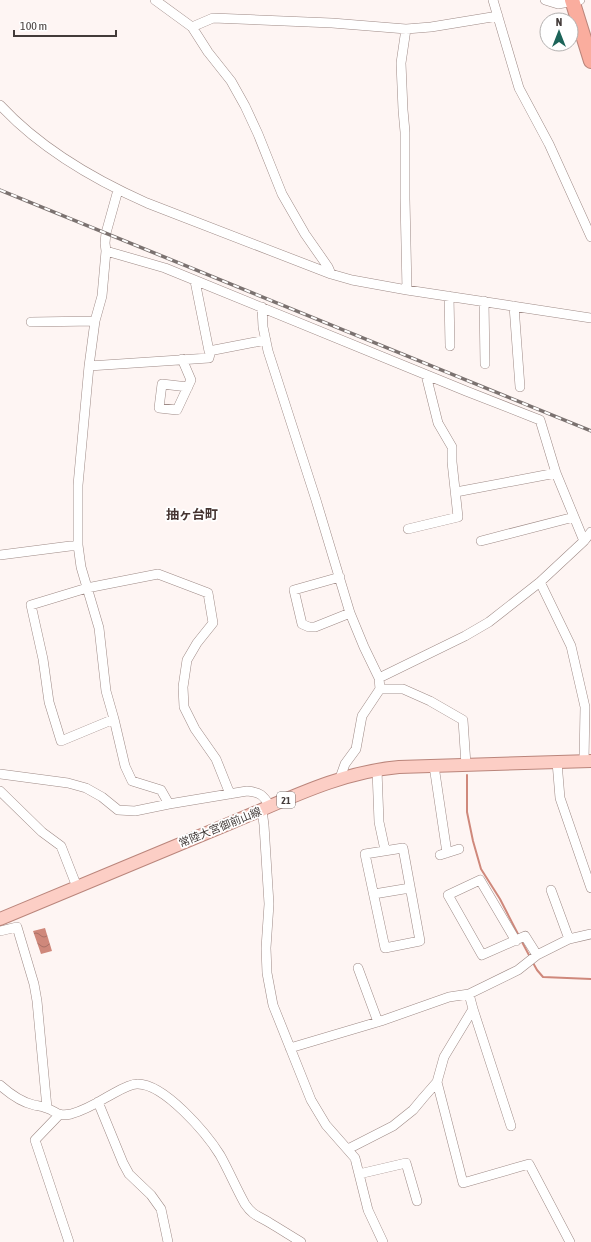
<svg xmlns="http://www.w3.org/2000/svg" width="591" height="1242" font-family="'Asap Condensed','Noto Sans JP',sans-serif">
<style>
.water{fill:url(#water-waves)}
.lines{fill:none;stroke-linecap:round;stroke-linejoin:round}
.stream{stroke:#cf887b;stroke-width:2}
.minor-casing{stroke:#9e8a86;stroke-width:10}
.major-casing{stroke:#ba857b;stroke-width:14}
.highway-casing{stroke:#ba857b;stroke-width:16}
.minor{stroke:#fff;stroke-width:9}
.major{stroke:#fccec5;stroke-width:12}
.highway{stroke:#faad9e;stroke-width:14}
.rail-casing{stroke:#7b7270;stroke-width:3.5}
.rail{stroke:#fff;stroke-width:2;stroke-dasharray:6;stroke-linecap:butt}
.labels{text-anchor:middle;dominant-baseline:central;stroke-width:3.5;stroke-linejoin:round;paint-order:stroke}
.shield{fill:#fff;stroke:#7b7674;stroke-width:1}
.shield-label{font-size:10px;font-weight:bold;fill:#433b39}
.street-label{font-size:11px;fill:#433b39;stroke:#fff}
.quarter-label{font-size:13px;font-weight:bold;fill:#453431;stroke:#fff}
</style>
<defs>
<pattern id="water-waves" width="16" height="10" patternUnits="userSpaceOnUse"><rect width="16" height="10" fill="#cf887b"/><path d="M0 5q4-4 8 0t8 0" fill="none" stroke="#aa7066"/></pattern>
</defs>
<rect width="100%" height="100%" fill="#fef5f3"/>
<path class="water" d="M 45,928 L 52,951 L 41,954 L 33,931 Z"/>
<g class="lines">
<path class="stream" d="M 467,775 L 467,812 L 473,841 L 481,869 L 500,899 L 519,936
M 521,940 L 530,957
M 532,961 L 537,970 L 543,977 L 591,979"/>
<defs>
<path id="minor" d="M 155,0 L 192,27 L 208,52 L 231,81 L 245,106 L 258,134 L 282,194 L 305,234 L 328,267 L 331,274
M 493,0 L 519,88 L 549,144 L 591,237
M 545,0 L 558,4 L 580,0
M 192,27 L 213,18 L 332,23 L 406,29 L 431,27 L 498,16
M 406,29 L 401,63 L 403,110 L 405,132 L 405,199 L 407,290
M 0,105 C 39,147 95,180 147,203 L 331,274 L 352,280 L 407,290 L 591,318
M 118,190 L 106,233 L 105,243 L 106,251 L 102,296 L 95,321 L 89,366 L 78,485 L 78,545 L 81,567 L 99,628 L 106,691 L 114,719 L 125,766 L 132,781 L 161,790 L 169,804
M 106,251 L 165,268 L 466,391 L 540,420 L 556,473 L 584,541
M 195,281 L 209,351 L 266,340
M 449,296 L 450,346
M 484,301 L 485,364
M 514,306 L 520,387
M 262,307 L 263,327 L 268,351 L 316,500 L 350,613 L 364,647 L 379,678 L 380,689 L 362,716 L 356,749 L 345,764 L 340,778
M 31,322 L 95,321
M 182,359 L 191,380 L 177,410 L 159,408 L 162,384 L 188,387
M 89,366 L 209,358 L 211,350
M 456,492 L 556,473
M 408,529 L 458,517 L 452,462 L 452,447 L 438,423 L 426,375
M 481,541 L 574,517
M 0,555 L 78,545
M 340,577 L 294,590 L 302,624 L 309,627 L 315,627 L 350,613
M 540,582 L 571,646 L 585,707 L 584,761
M 379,678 L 465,636 L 489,622 L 540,582 L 584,541 L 591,532
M 380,689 L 403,689 L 430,701 L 463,720 L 466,765
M 114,719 L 61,741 L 49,702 L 43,659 L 31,605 L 87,588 L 158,574 L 208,593 L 213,623 L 197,643 L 187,660 L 183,687 L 184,707 L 195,729 L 216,759 L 230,794
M 557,762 L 560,798 L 591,888
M 434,766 L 447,853
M 377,770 L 379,822 L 385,850
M 0,774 L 68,783 L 86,788 L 102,797 L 118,810 L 135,811 L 169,804 L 247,791 C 260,792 263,795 270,806
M 0,791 L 42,832 L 61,846 L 77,887
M 262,810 L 264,825 L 269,904 L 266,948 L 267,973 L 273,1005 L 311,1100 L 326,1125 L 355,1158 L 368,1210 L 383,1242
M 403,848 L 420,941 L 385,948 L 365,854 Z
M 440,855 L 459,849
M 551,890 L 569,939
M 374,894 L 410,888
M 0,931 L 17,927 L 34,984 L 37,1001 L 47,1108
M 516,941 L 480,880 L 448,895 L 482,955 L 525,936 L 537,955
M 358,968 L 378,1022
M 473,1009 L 511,1126
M 290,1048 L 381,1021 L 449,997 L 469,994 L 518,970 L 537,955 L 569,939 L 591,934
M 437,1082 L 463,1183 L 529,1164 L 570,1242
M 0,1085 C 10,1094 21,1102 34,1105 C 38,1106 42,1106 46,1108 C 57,1111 56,1117 71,1114 C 82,1111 97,1103 107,1097 C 115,1093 128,1084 137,1084 C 164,1083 207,1134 220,1155 C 229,1171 236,1188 245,1204 C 253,1216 259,1216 270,1223 C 280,1229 291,1236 301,1242
M 98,1102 L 123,1163 L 129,1174 L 151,1195 L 161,1209 L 168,1242
M 59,1115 L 35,1140 L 69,1242
M 348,1149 L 393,1126 L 413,1110 L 423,1098 L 437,1082 L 444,1057 L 473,1009 L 469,994
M 359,1174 L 406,1163 L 417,1201"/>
<path id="major" d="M 0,919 C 78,887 155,854 233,822 C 286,800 340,772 399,767 L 591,761"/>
<path id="highway" d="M 572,0 L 591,61"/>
</defs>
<use href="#minor" class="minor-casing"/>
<use href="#major" class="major-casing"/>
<use href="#highway" class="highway-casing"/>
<use href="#minor" class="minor"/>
<use href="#major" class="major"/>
<use href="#highway" class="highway"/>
<defs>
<path id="rail" d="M 0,190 L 591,431"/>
</defs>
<use href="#rail" class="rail-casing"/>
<use href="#rail" class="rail"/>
</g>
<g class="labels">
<rect class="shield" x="277" y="792" width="18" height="16" rx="3"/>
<g class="shield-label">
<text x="286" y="800">21</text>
</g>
<g class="street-label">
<text transform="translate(220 827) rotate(-22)">常陸大宮御前山線</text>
</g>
<g class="quarter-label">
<text x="192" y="514">抽ヶ台町</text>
</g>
</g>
<g transform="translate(559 32)"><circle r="19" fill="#ffffff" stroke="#b4b1b0"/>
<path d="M0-3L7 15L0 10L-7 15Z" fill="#1c6459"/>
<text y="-6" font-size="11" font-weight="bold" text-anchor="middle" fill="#433b39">N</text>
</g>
<path d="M14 30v6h102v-6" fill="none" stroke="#433b39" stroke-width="2"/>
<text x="20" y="30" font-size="12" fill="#433b39" stroke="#ffffff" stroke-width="3" paint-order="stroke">100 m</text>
</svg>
